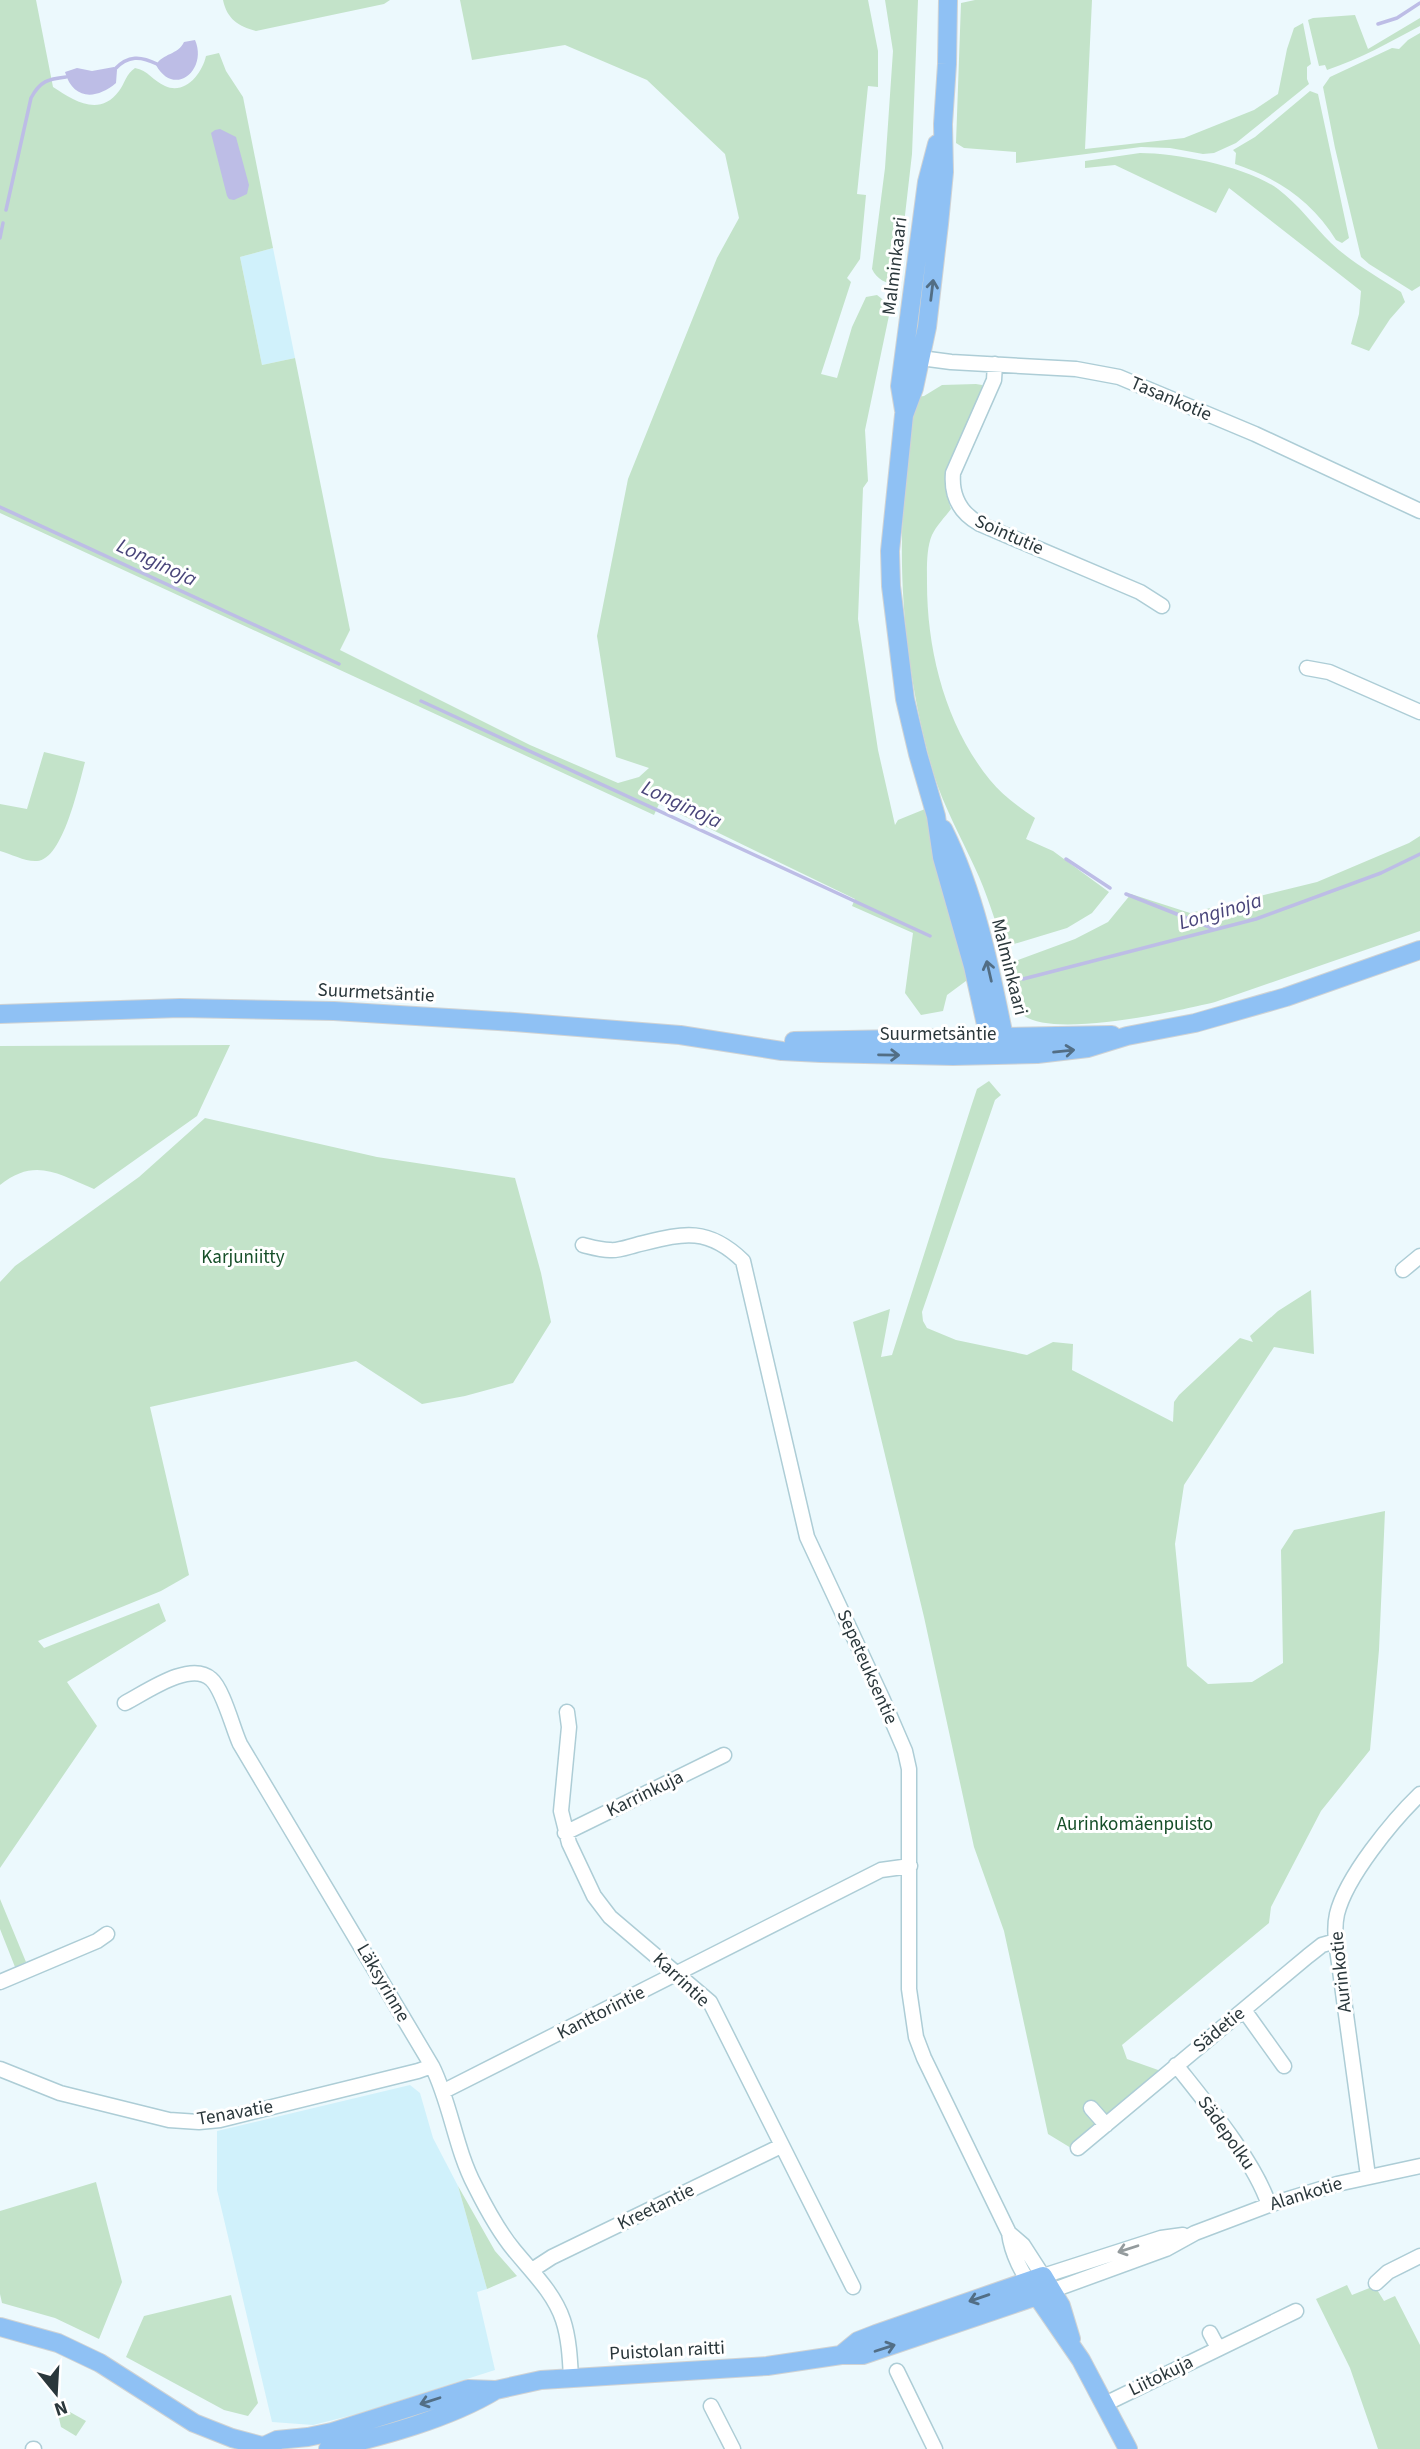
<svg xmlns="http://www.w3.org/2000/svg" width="1420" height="2449" font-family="'Source Sans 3',sans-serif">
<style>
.built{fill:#d0f1fb}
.green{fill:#c3e3c9}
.water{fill:#bdbde6}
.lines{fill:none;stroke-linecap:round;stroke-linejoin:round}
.stream{stroke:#bdbde6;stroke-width:3.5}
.minor-casing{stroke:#adcdd6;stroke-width:17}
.major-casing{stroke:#d0d3d4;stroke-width:20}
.minor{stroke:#fff;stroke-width:14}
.major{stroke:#8fc1f4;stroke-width:18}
.oneway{stroke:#526e85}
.oneway2{stroke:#949b9d}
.labels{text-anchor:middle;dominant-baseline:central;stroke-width:6;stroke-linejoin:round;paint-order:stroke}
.street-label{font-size:19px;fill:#2a373b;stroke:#fff}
.park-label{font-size:19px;fill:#164f29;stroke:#fff}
.water-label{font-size:21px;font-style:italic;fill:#49457a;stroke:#fff}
</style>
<rect width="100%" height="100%" fill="#ecf9fd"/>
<path class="built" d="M 273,248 L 295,358 L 262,365 L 240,257 Z
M 410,2085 L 420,2093 L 433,2138 L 458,2186 L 487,2289 L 477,2292 L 495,2370 L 357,2414 L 313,2425 L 272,2422 L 217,2190 L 217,2131 Z"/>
<path class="green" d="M 0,0 L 36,0 L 53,87 C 73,100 99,118 119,91 C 125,83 126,74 135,68 C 148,70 153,81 165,86 C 185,95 202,74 206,56 L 219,53 L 226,71 L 243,97 L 273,248 L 240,257 L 262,365 L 295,358 L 350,630 L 340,650 L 530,745 L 618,783 L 639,777 L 649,768 L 616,757 L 597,636 L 628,479 L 717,258 L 739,218 L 725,154 L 647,80 L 565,45 L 472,60 L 460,0 L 868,0 L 878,51 L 878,87 L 868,86 L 857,194 L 866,195 L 860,259 L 847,278 L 851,282 L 821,374 L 837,378 L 852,327 L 866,297 L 877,295 L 891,306 L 865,430 L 868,481 L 863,488 L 858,619 L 878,750 L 895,825 L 898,820 L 925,809 L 970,978 L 947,995 L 943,1011 L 921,1015 L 905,993 L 913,933 L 852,906 L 855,899 L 659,804 L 654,815 L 0,513 Z
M 223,0 L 390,0 L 384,4 L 256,31 C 238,26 227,19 223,0 Z
M 885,0 L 918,0 L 912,154 L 897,285 C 886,283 877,280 872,269 L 885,168 L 893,51 Z
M 975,0 L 1092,0 L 1085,149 L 1184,138 L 1254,110 L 1278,94 L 1287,49 L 1294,28 L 1303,23 L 1311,64 L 1307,67 L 1307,79 L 1309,84 L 1236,143 L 1214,153 L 1203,154 L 1170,148 L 1141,147 L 1016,163 L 1016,152 L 964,148 L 956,143 L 961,3 Z
M 1355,15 L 1368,49 L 1420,18 L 1420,26 C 1390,42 1360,59 1327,70 L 1325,65 L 1319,66 L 1308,20 L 1313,18 Z
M 1420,33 L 1420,286 L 1412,291 L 1369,264 L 1361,257 L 1335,148 L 1323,87 L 1330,77 L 1392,48 L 1399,49 L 1408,40 Z
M 1310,91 L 1318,94 L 1349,238 L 1342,243 L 1336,240 C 1312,201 1277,178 1235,164 L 1236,153 L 1233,150 L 1255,137 Z
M 1140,153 C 1178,153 1248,167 1278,189 C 1299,205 1313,225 1331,243 C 1351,262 1378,277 1401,292 L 1405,302 L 1390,319 L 1369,351 L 1351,344 L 1359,314 L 1361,291 L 1229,188 L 1216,213 L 1115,165 L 1085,168 L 1085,161 Z
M 976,384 L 982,385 L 984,388 L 946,472 L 946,493 L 951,509 C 945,517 936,526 932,535 C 926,549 927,569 927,583 C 927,652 946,726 990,780 C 1002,795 1019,807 1035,818 L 1026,839 L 1053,851 L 1109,892 L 1092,913 L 1067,928 L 1004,947 C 995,921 987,893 975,868 C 961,837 944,807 934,775 C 909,690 898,596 903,507 C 904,475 910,443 913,412 L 917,397 L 924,396 L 942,385 Z
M 44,752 L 85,762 C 79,784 63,860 37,861 C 26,862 11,854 0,851 L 0,804 L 27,809 Z
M 1420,836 L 1420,931 L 1215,1002 C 1183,1010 1036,1043 1019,1010 C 1014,1001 1015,973 1015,961 L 1075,939 L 1108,922 L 1131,894 L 1190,913 L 1317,882 L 1409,843 Z
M 230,1045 L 197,1116 L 94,1189 C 58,1174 35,1157 0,1185 L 0,1046 Z
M 989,1081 L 1001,1095 L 995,1100 L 922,1312 L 923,1321 L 927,1328 L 956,1340 L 1027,1355 L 1053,1342 L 1073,1344 L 1072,1370 L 1173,1422 L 1174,1402 L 1179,1395 L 1240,1338 L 1253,1342 L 1250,1336 L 1278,1311 L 1311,1290 L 1314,1354 L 1274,1347 L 1184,1485 L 1175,1544 L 1187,1666 L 1208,1684 L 1252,1682 L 1283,1663 L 1281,1550 L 1294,1530 L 1385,1511 L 1379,1650 L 1370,1750 L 1321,1811 L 1271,1907 L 1269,1923 L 1122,2045 L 1127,2059 L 1161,2071 L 1112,2112 C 1099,2115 1098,2124 1090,2132 C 1084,2138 1077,2143 1071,2148 L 1048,2134 L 1004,1931 L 974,1847 L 924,1617 L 853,1322 L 890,1309 L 881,1357 L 892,1355 L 971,1107 L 977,1089 Z
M 205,1118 L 377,1157 L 515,1178 L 541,1273 L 551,1322 L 513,1383 L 465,1396 L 422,1404 L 356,1361 L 150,1407 L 189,1575 L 161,1591 L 38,1641 L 44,1648 L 159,1603 L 166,1621 L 67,1682 L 97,1726 L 0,1868 L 0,1282 L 15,1266 L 139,1177 Z
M 0,1899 L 26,1962 L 15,1967 L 0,1929 Z
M 96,2182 L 122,2282 L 99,2339 L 55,2318 L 2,2303 L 0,2294 L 0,2211 Z
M 458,2186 L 495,2251 L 517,2276 L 487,2289 Z
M 1347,2285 L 1352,2295 L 1372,2287 L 1376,2288 L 1384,2301 L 1395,2296 L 1420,2345 L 1420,2449 L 1378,2449 L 1350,2368 L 1316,2299 Z
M 231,2295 L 258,2403 L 248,2416 L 224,2410 L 126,2357 L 144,2316 Z
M 70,2412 L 86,2421 L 76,2436 L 61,2427 L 58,2414 Z"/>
<path class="water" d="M 195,40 C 208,70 174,98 156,65 C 163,53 178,55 184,42 Z
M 114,67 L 117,70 L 116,83 C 96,100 73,100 65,72 L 77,68 L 92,71 Z
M 220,129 L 236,137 L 249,185 L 247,194 L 234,200 L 229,199 L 227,196 L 212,137 L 211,133 L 215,130 Z"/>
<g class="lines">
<path class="stream" d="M 1378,24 L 1397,18 L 1420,3
M 115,69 C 128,55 141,56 157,64
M 6,210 L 31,98 C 40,81 48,79 66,77
M 0,238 L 3,223
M 0,507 L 339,664
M 421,701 L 930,936
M 1066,859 L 1110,888
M 1126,894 L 1212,928
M 1023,979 L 1256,919 L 1381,873 L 1420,854"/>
<defs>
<path id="minor" d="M 913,357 L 951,362 L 1076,369 L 1119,377 L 1255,434 L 1420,511
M 995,364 L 994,380 L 953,473 C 951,496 960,513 980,524 L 1140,592 L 1162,606
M 1307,668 L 1329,672 L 1420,712
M 583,1245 C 591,1247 601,1250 610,1250 C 618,1251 628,1247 636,1245 C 681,1234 706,1225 743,1261 L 807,1537 L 883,1700 L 905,1751 L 909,1769 L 909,1989 L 916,2037 L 924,2058 L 1009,2233 C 1012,2257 1024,2275 1037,2296 L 1166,2249 L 1195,2233 L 1269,2205 L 1337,2184 L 1420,2166
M 1403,1270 L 1420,1256
M 125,1703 C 145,1693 190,1660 211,1679 C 223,1689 233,1729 240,1744 L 432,2066 C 451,2104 455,2148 475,2186 C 486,2208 499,2232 514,2250 C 532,2272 554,2293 563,2320 C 569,2338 570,2359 571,2378
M 567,1712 L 569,1727 L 561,1811 L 569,1843 L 594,1896 L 610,1917 L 710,2002 L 853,2287
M 565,1833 L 724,1755
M 0,1982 L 97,1941 L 107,1934
M 1244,2010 L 1284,2066
M 1176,2065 C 1206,2103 1254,2160 1269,2205
M 0,2069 L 60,2093 L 169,2120 L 199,2122 L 220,2120 L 418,2071 L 432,2066
M 444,2091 L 881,1870 L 910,1866
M 1091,2108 L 1106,2125
M 1078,2148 L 1308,1956 L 1322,1945 L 1336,1941
M 1368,2176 L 1336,1941 C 1335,1932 1335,1923 1337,1914 C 1346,1877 1393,1820 1420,1794
M 1009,2233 L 1023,2245 L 1043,2276 L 1161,2238 L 1183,2235
M 532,2270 L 552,2257 L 781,2146
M 1376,2283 L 1388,2272 L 1420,2256
M 1210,2333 L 1218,2348
M 897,2371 L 935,2449
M 1105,2404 L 1296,2311
M 711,2406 L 733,2449
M 33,2449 L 34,2449"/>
<path id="major" d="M 948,0 L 947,64 L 943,124 L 944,172 L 939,224 L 927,327 L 914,388 L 904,415 L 890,551 L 891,586 L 905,699 L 918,754 L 936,816 L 942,857 L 973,966 L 989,1038 L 999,1055
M 904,410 L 900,386 L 927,182 L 937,144
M 943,829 C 975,893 990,967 1004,1037 L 1002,1046
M 0,1014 L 180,1008 L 334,1011 L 514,1022 L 680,1035 L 782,1051 L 821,1053 L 953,1056 L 1037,1054 L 1088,1048 L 1127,1036 L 1195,1023 L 1286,997 L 1420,950
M 794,1041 L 1112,1035
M 0,2327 L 58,2343 L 100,2363 L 194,2423 L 232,2438 L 273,2449
M 841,2355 L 858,2341 L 876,2334 L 1043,2276 L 1061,2306 L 1071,2339
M 266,2445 L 277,2440 L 308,2437 L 332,2432 L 468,2389 L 496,2390 L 541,2380 L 767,2366 L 841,2355 L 863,2355 L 1037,2296 L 1081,2360 L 1128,2449
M 328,2449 C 383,2436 448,2419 496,2390"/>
</defs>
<use href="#minor" class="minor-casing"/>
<use href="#major" class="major-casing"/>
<use href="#minor" class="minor"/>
<use href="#major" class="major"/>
</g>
<defs><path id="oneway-shaft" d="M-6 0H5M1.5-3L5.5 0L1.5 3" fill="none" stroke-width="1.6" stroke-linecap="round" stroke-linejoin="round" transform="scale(1.75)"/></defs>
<g class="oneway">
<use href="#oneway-shaft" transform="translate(932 290) rotate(-83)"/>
<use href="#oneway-shaft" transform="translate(989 971) rotate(-103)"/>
<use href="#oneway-shaft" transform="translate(1064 1051) rotate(-6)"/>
<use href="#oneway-shaft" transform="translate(889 1055) rotate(1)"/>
<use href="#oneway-shaft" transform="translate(979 2298) rotate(161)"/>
<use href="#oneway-shaft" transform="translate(885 2348) rotate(-18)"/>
<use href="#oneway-shaft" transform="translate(430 2401) rotate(162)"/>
</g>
<use class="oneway2" href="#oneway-shaft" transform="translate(1128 2249) rotate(162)"/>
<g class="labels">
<g class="street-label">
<text transform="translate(895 266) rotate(-83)">Malminkaari</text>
<text transform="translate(1171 399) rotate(23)">Tasankotie</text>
<text transform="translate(1009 535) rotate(24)">Sointutie</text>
<text transform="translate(1009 967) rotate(76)">Malminkaari</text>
<text transform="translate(376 993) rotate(3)">Suurmetsäntie</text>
<text x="938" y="1034">Suurmetsäntie</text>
<text transform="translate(867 1667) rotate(66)">Sepeteuksentie</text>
<text transform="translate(645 1794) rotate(-26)">Karrinkuja</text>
<text transform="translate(1341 1972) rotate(-96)">Aurinkotie</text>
<text transform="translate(681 1980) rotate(43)">Karrintie</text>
<text transform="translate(383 1983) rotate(60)">Läksyrinne</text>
<text transform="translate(601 2013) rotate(-27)">Kanttorintie</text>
<text transform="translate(1219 2030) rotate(-39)">Sädetie</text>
<text transform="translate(235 2113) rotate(-10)">Tenavatie</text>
<text transform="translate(1226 2133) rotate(55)">Sädepolku</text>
<text transform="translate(1306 2194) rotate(-17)">Alankotie</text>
<text transform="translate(656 2207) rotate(-26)">Kreetantie</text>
<text transform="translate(667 2351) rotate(-3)">Puistolan raitti</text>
<text transform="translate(1161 2376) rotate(-26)">Liitokuja</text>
</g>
<g class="park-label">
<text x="243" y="1257">Karjuniitty</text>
<text x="1135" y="1824">Aurinkomäenpuisto</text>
</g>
<g class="water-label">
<text transform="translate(157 562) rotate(25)">Longinoja</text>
<text transform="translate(682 804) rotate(25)">Longinoja</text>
<text transform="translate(1220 911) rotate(-16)">Longinoja</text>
</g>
</g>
<g transform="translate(56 2393) rotate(162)" stroke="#ffffff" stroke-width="5" paint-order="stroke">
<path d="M0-5L12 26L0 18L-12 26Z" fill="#2a373b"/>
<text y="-10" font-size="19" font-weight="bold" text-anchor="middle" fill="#2a373b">N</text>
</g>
</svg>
